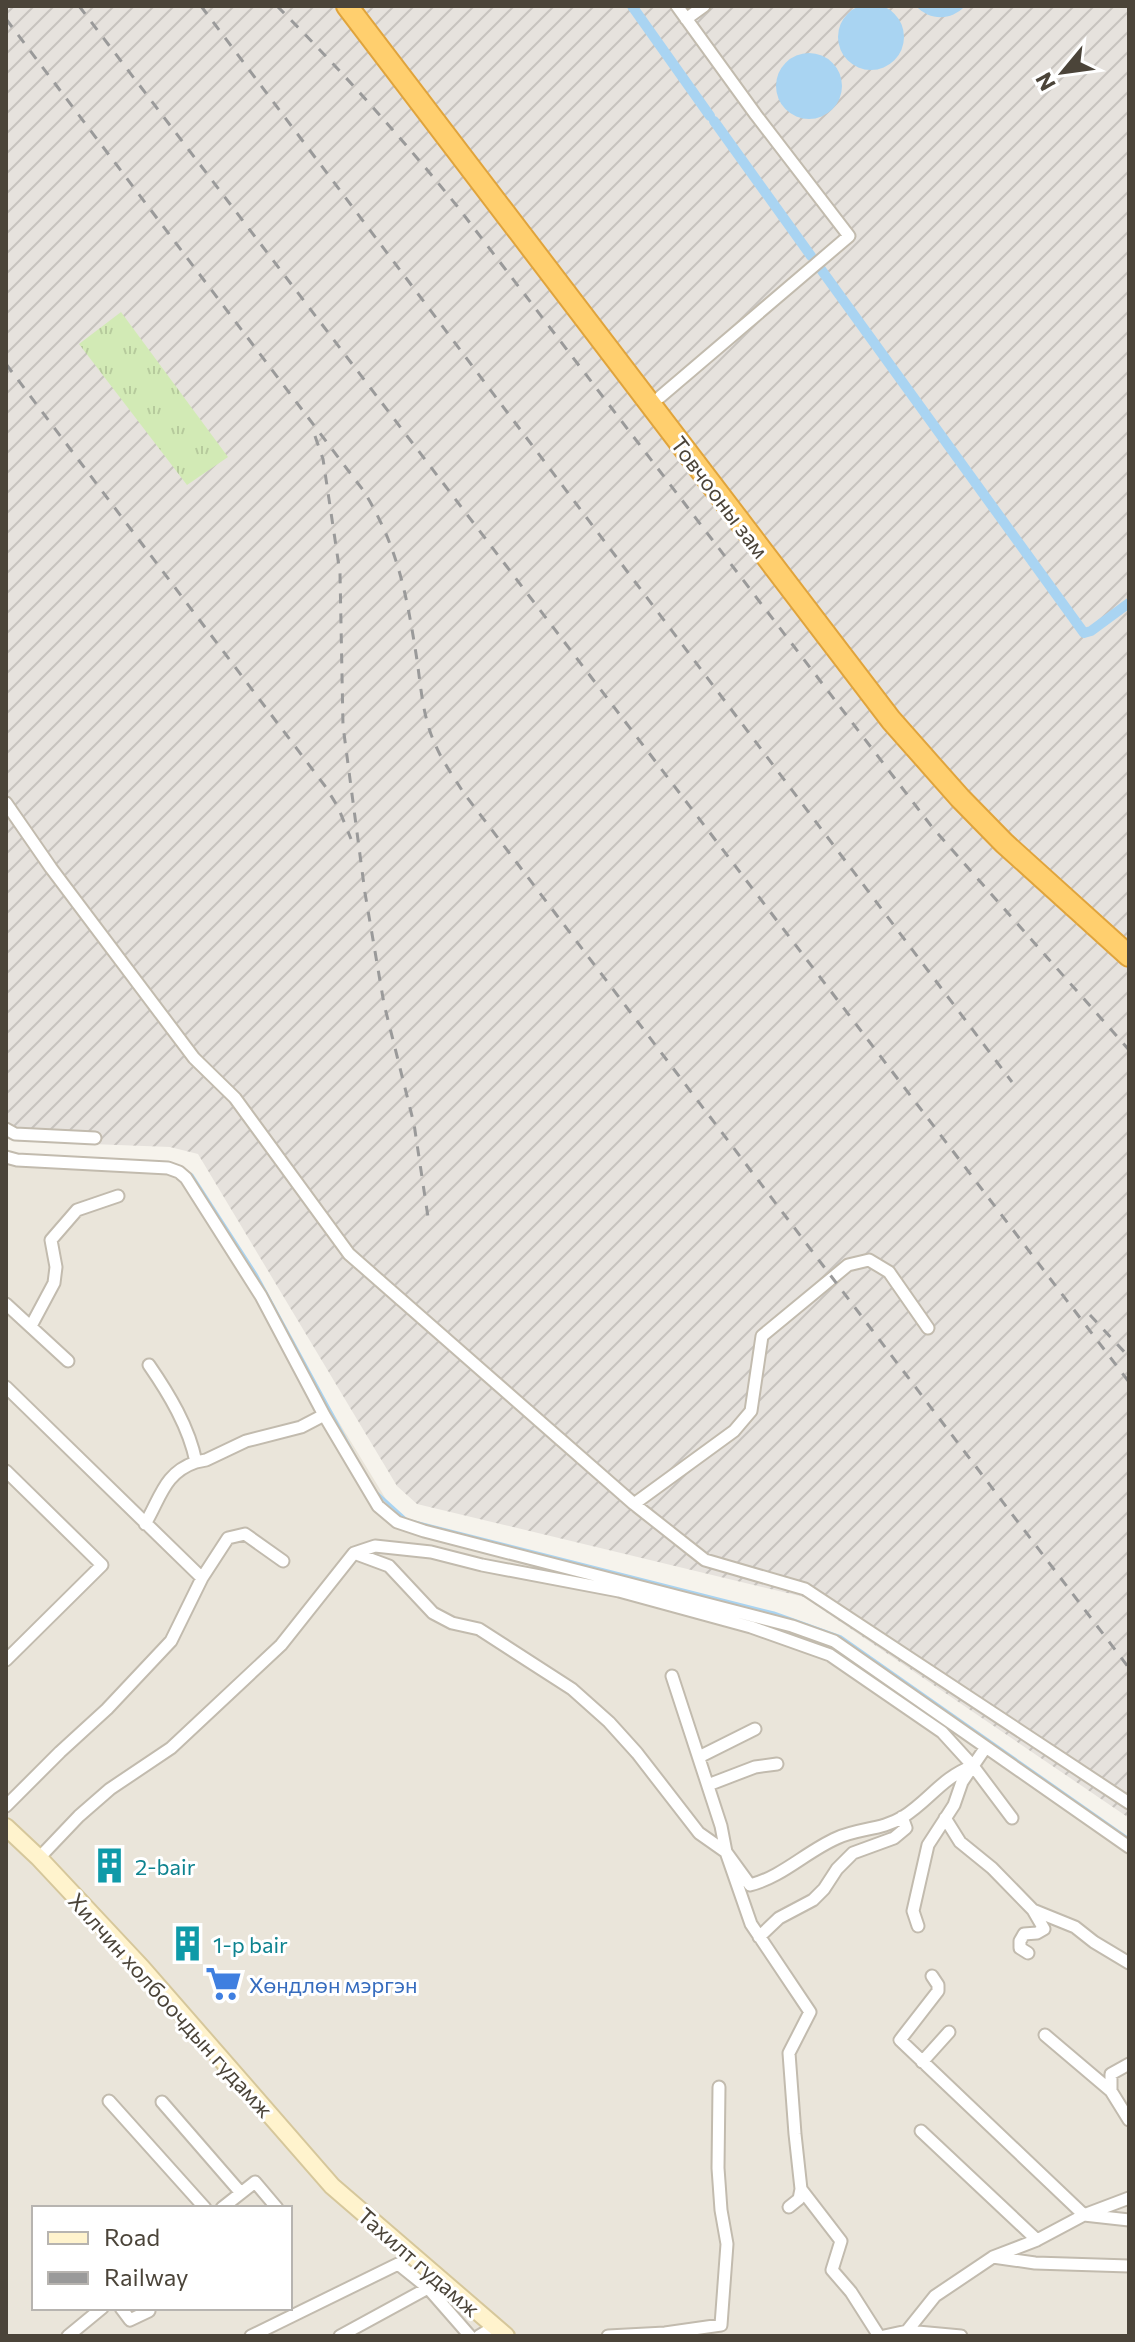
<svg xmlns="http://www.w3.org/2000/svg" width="1135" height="2342" font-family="Commissioner,sans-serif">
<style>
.residential{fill:#eae5da;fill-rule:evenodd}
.industrial{fill:url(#industrial-furrows)}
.grass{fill:url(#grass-tufts)}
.water{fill:#a9d4f2}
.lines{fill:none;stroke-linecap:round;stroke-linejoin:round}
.stream{stroke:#a9d4f2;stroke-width:3}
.canal{stroke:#a9d4f2;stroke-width:10}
.street-casing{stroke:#c2bbae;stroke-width:15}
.secondary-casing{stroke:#d6c79b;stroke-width:20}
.highway-casing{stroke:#e0a43c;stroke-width:24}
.street{stroke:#fff;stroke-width:11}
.secondary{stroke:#fff3cd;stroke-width:16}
.highway{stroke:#ffcf6e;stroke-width:20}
.rail{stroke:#9a9a9a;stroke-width:3;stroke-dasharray:10 10;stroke-linecap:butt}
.labels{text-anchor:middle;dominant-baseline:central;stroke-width:6;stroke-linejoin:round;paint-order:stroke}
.street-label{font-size:22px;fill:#4b4439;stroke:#fff}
.culture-label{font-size:22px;fill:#0d838f;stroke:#fff;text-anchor:start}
.shop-label{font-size:22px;fill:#366cbe;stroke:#fff;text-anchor:start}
</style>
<defs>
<pattern id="industrial-furrows" width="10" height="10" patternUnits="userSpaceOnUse" patternTransform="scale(2)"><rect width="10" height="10" fill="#e6e2dd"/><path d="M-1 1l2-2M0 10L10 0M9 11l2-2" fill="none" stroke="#c7c3be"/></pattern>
<pattern id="grass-tufts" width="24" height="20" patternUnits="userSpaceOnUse" patternTransform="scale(2)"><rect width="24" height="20" fill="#d2eab5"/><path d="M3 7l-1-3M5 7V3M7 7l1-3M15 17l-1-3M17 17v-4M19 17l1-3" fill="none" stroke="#b6ca9c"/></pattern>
</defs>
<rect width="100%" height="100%" fill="#f6f3ec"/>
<path class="residential" d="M 6,1164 L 186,1172 L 400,1522 L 792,1628 L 1129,1848 L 1129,2336 L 6,2336 ZM 34,2208 L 290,2208 L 290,2308 L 34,2308 Z"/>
<path class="industrial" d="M 6,6 L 1129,6 L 1129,1818 L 804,1597 L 417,1504 L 397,1486 L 198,1154 L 170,1147 L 13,1141 L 6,1138 Z"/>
<path class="grass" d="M 121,312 L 228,457 L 187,485 L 79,344 Z"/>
<path class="water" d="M838 37a33 33 0 1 1 66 0a33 33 0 1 1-66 0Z
M 916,6 L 965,6 C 951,21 930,21 916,6 Z
M776 86a33 33 0 1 1 66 0a33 33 0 1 1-66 0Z"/>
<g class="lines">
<path class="stream" d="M 187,1172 L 192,1175 L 256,1274 L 363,1471
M 375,1491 L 407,1520 L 774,1613 L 841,1637 L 1129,1839"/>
<path class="canal" d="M 632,6 L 710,116
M 714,121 L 811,256
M 820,268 L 1084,633 L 1091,631 L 1129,603"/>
<defs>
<path id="street" d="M 686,19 L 704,6
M 660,397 L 849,236 L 756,115 L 677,6
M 6,803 L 51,868 L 194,1058 L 235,1098 L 349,1254 L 634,1504 L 705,1560 L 805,1589 L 1129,1803
M 6,1129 L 15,1134 L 95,1138
M 6,1157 L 17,1160 L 168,1168 L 179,1172 L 186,1178 L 261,1296 L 324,1415 L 378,1506 L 397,1522 L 424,1531 L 792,1626 L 834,1641 L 1129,1847
M 6,1304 L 68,1361
M 31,1326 L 54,1283 L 56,1267 L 51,1240 L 77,1210 L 118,1196
M 6,1387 L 202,1578
M 196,1462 L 206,1460 L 246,1441 L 301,1427 L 324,1415
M 6,1471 L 102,1565 L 6,1660
M 634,1504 L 734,1431 L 751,1411 L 762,1336 L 848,1265 L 869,1260 L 889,1272 L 928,1328
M 145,1524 C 161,1497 164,1473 196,1462 C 189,1427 169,1394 149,1365
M 354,1553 L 375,1546 L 431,1552 L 482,1565 L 619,1591 L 751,1627 L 830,1655 L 942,1732 L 973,1766
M 672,1676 L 721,1826 L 726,1852 L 750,1885 C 782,1877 807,1851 837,1838 C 859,1828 882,1830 903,1817 C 930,1800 941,1778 973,1766
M 986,1747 L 973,1766 L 1012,1818
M 699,1757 L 755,1729
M 708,1785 L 755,1767 L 777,1764
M 6,1806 L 60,1752 L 107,1709 L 171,1641 L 202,1578 L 228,1538 L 245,1534 L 283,1561
M 945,1818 L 960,1842 L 992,1868 L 1033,1910 L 1044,1929 L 1037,1933 L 1024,1934 L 1020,1941 L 1020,1948 L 1028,1953
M 39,1858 L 79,1816 L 110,1789 L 171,1748 L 281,1645 L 354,1553 L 389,1566 L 433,1613 L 452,1623 L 479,1629 L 572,1689 L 609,1722 L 637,1753 L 699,1833 L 726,1852 L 751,1924 L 810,2012 L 789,2053 L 795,2134 L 801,2189 L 841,2241 L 832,2270 L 851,2292 L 879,2336
M 1033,1910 L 1075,1927 L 1094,1942 L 1129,1963
M 918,1926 L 913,1911 L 928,1845 L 954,1805 L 962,1782 L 972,1767
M 759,1937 L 779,1918 L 813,1900 L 824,1889 L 837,1869 L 853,1853 L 894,1838 L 906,1828 L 902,1817
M 932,1976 L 938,1985 L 938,1991 L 900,2040 L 1084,2215 L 1129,2220
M 1045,2035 L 1111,2091 L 1129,2120
M 922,2062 L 949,2032
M 1111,2091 L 1111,2074 L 1129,2064
M 109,2101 L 205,2208
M 162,2102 L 241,2193
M 921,2131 L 1037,2240
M 789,2207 L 799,2199 L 801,2189
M 222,2208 L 255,2182 L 277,2208
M 993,2257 L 1035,2263 L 1129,2266
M 121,2308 L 130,2320 L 149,2311
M 907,2331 L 961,2336
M 68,2336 L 102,2308
M 251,2336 L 398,2264 L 428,2288 L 470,2336
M 340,2336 L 428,2288
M 479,2336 L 494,2327
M 608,2336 L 665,2333 L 721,2325 L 727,2244 L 721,2210 L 718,2168 L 719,2087
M 884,2336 L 907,2331 L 935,2296 L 993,2257 L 1037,2240 L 1084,2215 L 1129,2198"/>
<path id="secondary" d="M 6,1827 L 39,1858 L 142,1968 L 332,2186 L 506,2336"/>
<path id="highway" d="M 347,6 L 891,720 L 960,798 L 1004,843 L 1129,956"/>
</defs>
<use href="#street" class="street-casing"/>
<use href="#secondary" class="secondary-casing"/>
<use href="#highway" class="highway-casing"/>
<use href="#street" class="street"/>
<use href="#secondary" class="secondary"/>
<use href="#highway" class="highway"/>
<path class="rail" d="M 79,6 L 1129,1382
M 201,6 L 1012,1082
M 277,6 C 341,70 400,136 457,206 L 932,827 L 1129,1050
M 6,19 L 363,490 C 398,546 407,596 417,660 C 421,688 423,718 435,744 C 442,761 454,777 463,792 L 1129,1668
M 6,364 L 325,786 L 338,807 L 351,839
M 315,436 L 323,459 L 340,573 L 343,726 L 365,893 L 384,1004 L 414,1124 L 428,1217
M 1090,1315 L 1129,1357"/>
</g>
<defs>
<symbol id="building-bare" viewBox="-9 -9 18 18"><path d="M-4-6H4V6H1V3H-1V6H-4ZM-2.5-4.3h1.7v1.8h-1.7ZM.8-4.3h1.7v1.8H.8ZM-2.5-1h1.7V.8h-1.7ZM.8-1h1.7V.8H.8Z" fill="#0f9aa8" stroke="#fff" stroke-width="2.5" paint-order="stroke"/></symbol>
<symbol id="supermarket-bare" viewBox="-9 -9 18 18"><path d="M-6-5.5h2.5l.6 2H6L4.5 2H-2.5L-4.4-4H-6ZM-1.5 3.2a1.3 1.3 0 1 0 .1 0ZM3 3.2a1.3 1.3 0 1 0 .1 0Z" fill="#3f7fe0" stroke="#fff" stroke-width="2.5" paint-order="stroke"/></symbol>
</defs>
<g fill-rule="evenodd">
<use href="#building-bare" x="84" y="1840" width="51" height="51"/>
<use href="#building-bare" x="162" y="1918" width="51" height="51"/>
<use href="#supermarket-bare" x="198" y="1958" width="51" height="51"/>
</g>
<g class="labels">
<g class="street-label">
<text transform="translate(720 497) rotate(53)">Товчооны зам</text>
<text transform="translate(171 2005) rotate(48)">Хилчин холбоочдын гудамж</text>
<text transform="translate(419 2262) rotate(41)">Тахилт гудамж</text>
</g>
<g class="culture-label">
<text x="135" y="1866">2-bair</text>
<text x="213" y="1944">1-p bair</text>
</g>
<g class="shop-label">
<text x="249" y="1984">Хөндлөн мэргэн</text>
</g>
</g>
<rect width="1135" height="2342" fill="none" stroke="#4b4439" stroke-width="16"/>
<rect x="32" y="2206" width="260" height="104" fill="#ffffff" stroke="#b7b4b0" stroke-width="2"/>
<rect x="48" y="2232" width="40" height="12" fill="#fff3cd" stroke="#b7b4b0" stroke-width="2"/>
<text x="104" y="2246" font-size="24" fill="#4b4439">Road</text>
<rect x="48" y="2272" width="40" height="12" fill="#9a9a9a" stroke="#b7b4b0" stroke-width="2"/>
<text x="104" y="2286" font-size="24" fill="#4b4439">Railway</text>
<g transform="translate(1063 72) rotate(241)" stroke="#ffffff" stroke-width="6" paint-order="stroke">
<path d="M0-6L14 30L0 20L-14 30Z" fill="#4b4439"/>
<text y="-12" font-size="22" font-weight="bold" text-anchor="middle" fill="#4b4439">N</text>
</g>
</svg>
